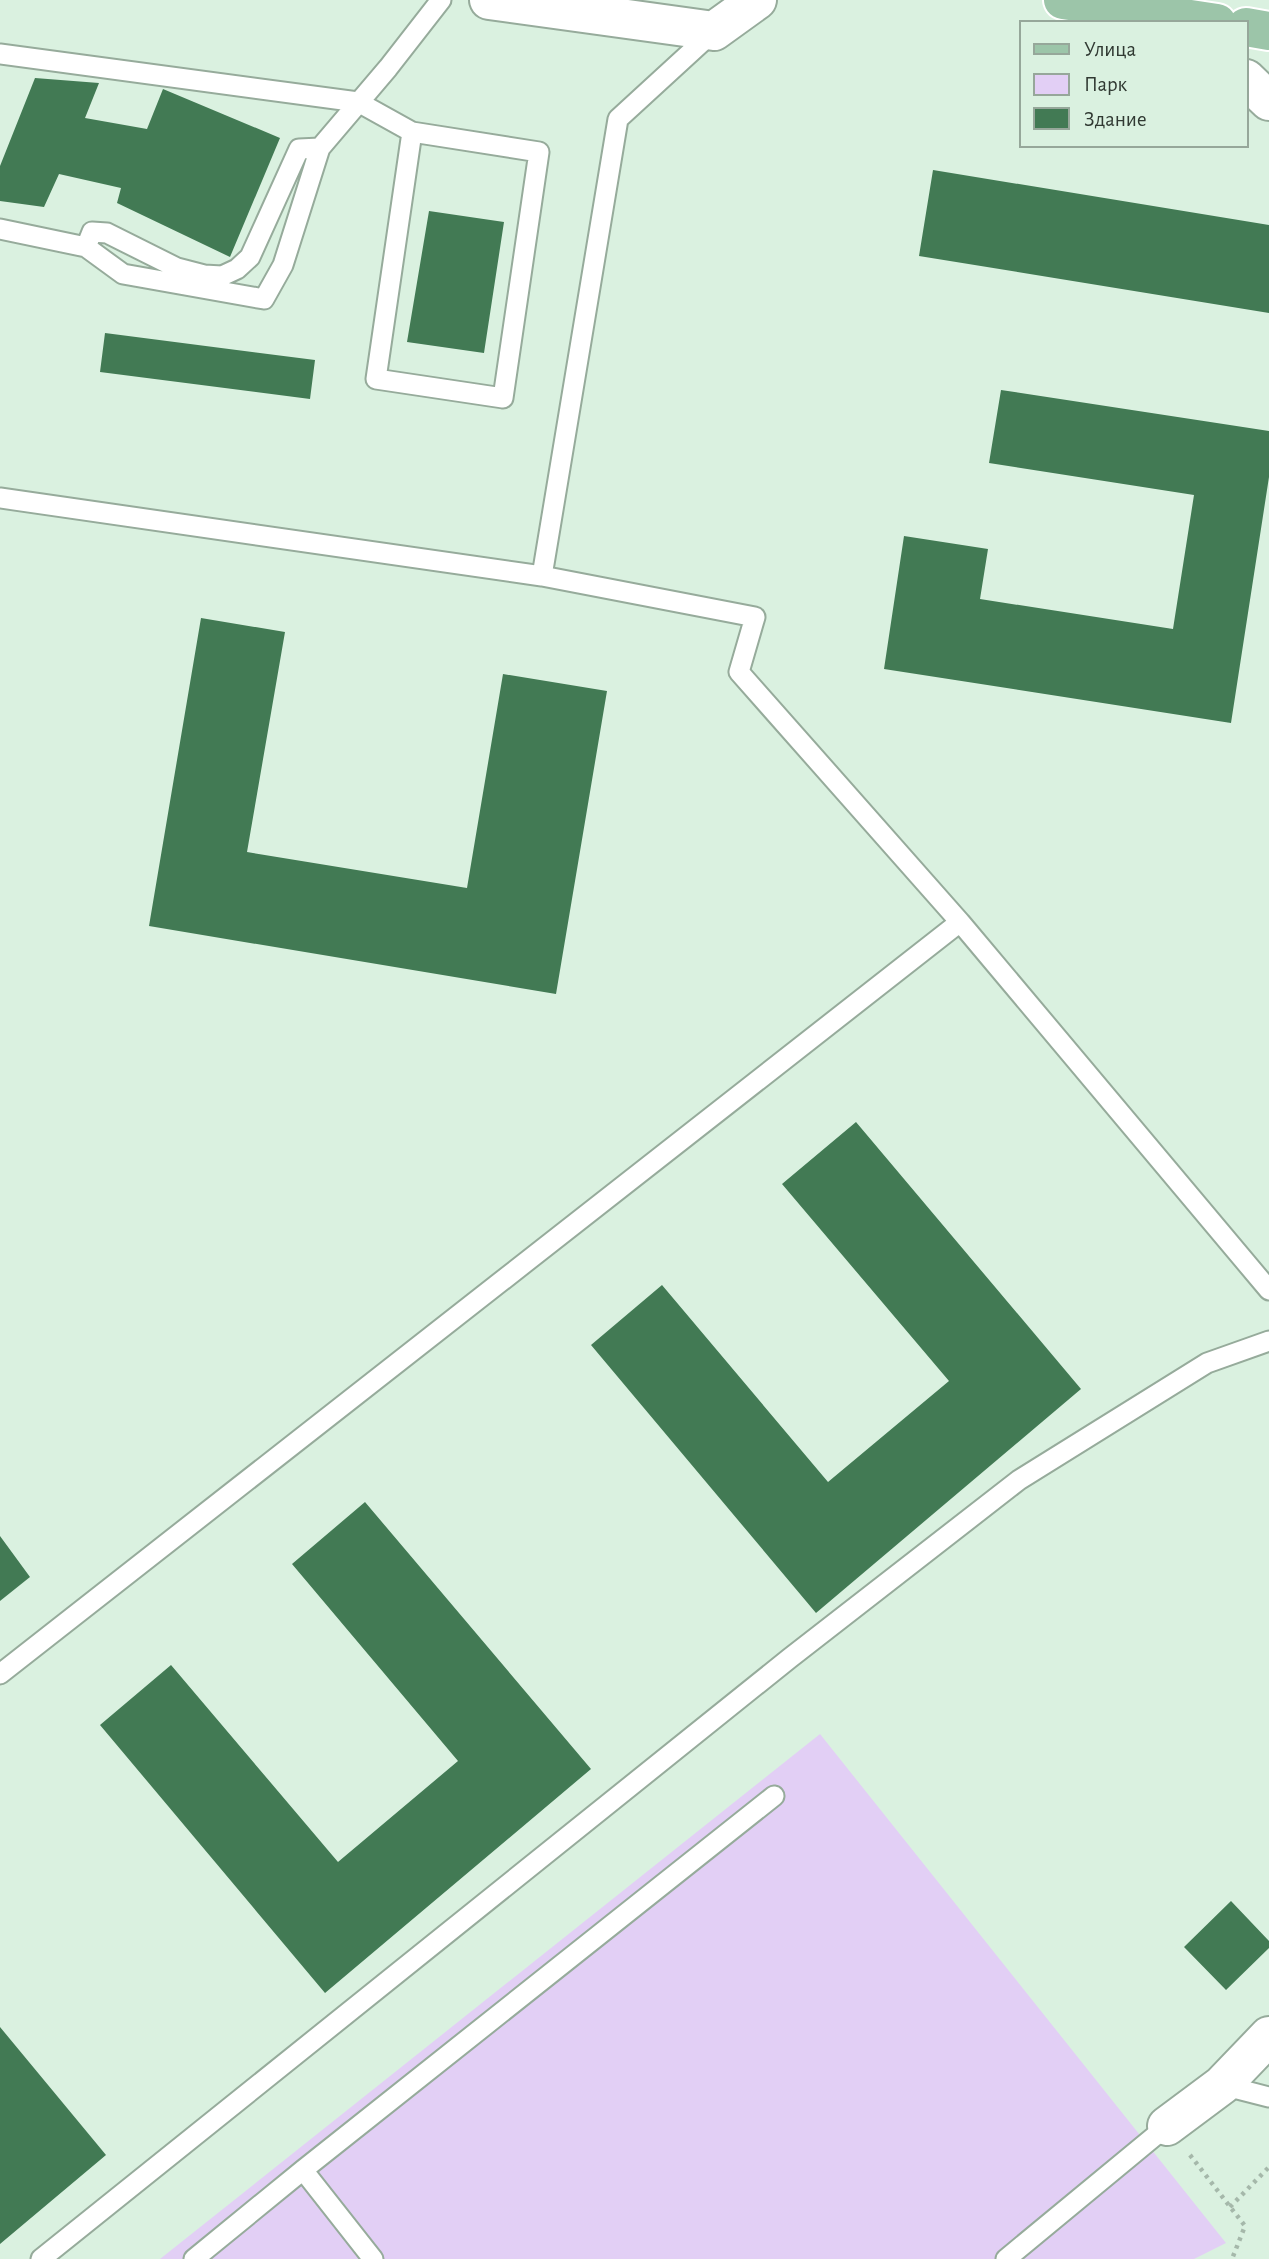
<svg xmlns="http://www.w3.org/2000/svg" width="1269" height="2259" font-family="'Alegreya Sans',sans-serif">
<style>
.green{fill:#e2cff5}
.building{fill:#427a54}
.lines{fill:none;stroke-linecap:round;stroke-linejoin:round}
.service-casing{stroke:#96ab9b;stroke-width:23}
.minor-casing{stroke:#96ab9b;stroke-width:42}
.primary-casing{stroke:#fff;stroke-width:42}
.path{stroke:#a5b8aa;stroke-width:4.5;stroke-dasharray:3.5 5;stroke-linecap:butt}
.service{stroke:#fff;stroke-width:19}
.minor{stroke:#fff;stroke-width:38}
.primary{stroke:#9cc5a9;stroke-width:38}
</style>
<rect width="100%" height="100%" fill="#daf1e0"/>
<path class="green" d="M 820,1734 L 1226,2243 L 1194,2259 L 160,2259 Z"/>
<path class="building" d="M 35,78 L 99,83 L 85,118 L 147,129 L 163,89 L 280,138 L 230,257 L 117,203 L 121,188 L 59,174 L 44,207 L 0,201 L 0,166 Z
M 933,170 L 1269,225 L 1269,313 L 919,256 Z
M 429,211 L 504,222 L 484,353 L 407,342 Z
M 105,333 L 315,360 L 310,399 L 100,372 Z
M 1001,390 L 1269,431 L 1269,477 L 1231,723 L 884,669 L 904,536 L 988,549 L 980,599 L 1173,629 L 1194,495 L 989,463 Z
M 201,618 L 285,632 L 247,852 L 467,888 L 503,674 L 607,691 L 556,994 L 149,926 Z
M 856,1122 L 1081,1389 L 816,1613 L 591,1345 L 662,1285 L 828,1482 L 949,1381 L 782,1184 Z
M 365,1502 L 591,1769 L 325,1993 L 100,1725 L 171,1665 L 338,1862 L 458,1761 L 292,1564 Z
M 0,1536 L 30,1577 L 0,1601 Z
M 1231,1901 L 1269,1941 L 1269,1948 L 1226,1990 L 1184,1947 Z
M 0,2027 L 106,2155 L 0,2244 Z"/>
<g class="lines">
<defs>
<path id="service" d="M 0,54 L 358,102 L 412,132 L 539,152 L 503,398 L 376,379 L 412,132
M 0,229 L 86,247 L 123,274 L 264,299 L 283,265 L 320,148 L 388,68 L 441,0
M 86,247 L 92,232 L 107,233 L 177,268 L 204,275 L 222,276 L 237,269 L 250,257 L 299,149 L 320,148
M 0,498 L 542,576 L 755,617 L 739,672 L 960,922 L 1269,1290
M 542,576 L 618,119 L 714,31
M 0,1674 L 960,922
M 1222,2085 L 1269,2097
M 303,2170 L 373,2259
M 41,2259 L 790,1658 L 1019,1480 L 1207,1363 L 1269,1341
M 194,2259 L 303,2170 L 774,1796
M 1006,2259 L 1167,2126"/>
<path id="minor" d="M 489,0 L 714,31 L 757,0
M 1246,79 L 1269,101
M 1167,2126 L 1222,2085 L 1269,2036"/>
<path id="primary" d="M 1063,0 L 1217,23
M 1246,27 L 1269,31"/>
</defs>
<use href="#service" class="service-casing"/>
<use href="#minor" class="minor-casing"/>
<use href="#primary" class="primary-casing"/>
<path class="path" d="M 1190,2155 L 1245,2226 L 1232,2259
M 1230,2207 L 1269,2167"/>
<use href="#service" class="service"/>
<use href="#minor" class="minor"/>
<use href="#primary" class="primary"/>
</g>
<rect x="1020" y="21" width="228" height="126" fill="#daf1e0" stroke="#96a79a" stroke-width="2"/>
<rect x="1034" y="44" width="35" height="10" fill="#9cc5a9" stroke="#96a79a" stroke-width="2"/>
<text x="1084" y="56" font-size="21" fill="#303932">Улица</text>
<rect x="1034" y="74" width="35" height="21" fill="#e2cff5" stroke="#96a79a" stroke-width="2"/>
<text x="1084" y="91" font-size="21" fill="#303932">Парк</text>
<rect x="1034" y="108" width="35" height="21" fill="#427a54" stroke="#96a79a" stroke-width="2"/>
<text x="1084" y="126" font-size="21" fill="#303932">Здание</text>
</svg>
